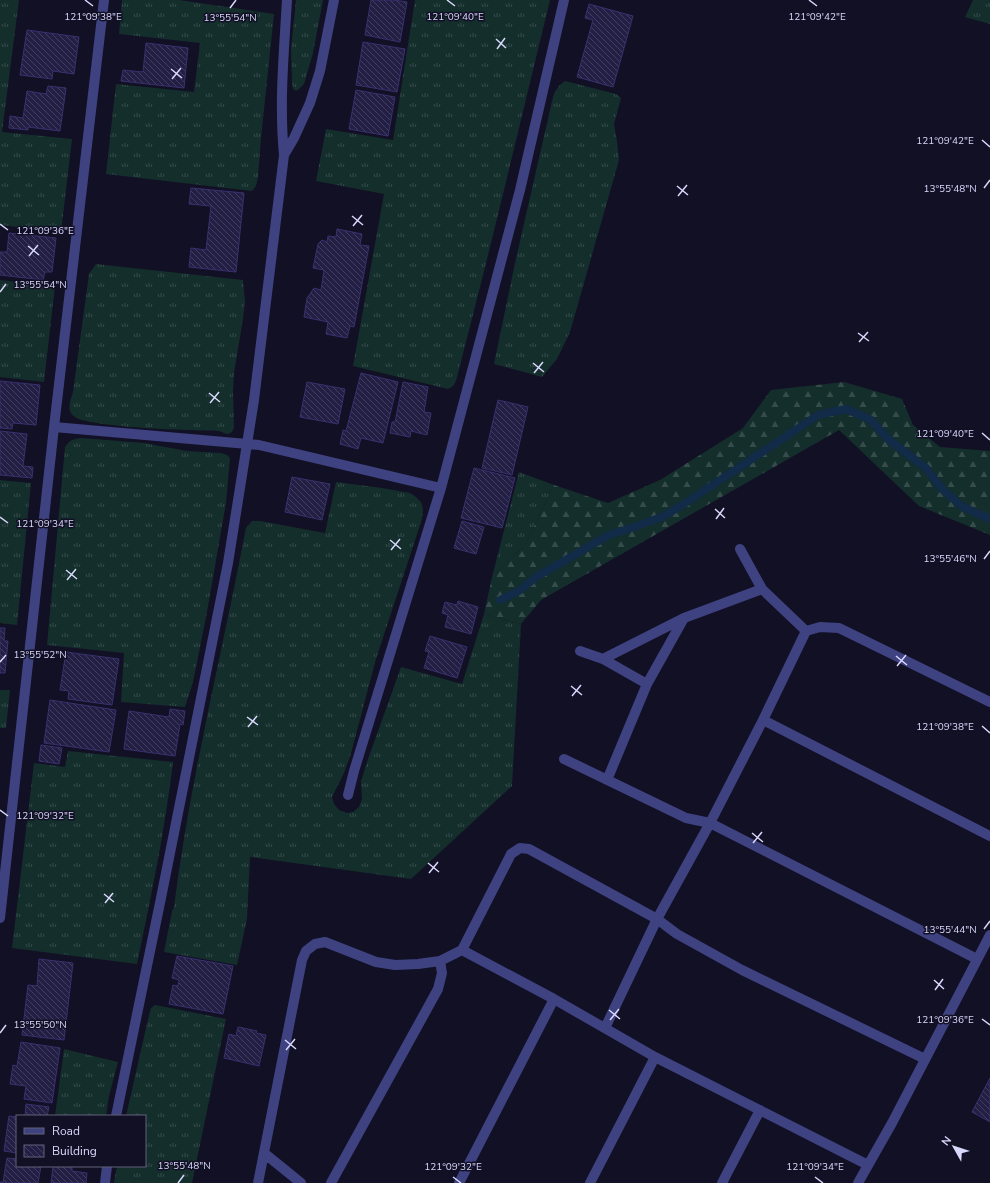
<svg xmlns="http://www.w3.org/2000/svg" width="990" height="1183" font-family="'Nunito Sans',sans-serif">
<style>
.grass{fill:url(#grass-tufts)}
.forest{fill:url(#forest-firs)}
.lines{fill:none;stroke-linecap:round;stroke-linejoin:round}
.stream{stroke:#122b48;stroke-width:8}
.building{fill:url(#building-back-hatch);stroke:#38316f}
.minor{stroke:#3f4281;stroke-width:10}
.ticks{fill:none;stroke:#d8d7fc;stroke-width:1.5}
.ticks-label{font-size:10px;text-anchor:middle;fill:#d8d7fc;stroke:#121025;stroke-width:3;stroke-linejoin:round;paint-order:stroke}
</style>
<defs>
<pattern id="grass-tufts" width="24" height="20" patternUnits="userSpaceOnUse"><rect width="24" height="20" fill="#142e2b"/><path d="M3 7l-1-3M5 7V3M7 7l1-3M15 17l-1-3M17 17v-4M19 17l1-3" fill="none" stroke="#354c4b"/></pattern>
<pattern id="forest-firs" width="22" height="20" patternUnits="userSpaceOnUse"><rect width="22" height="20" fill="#142e2b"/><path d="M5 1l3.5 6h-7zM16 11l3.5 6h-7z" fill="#354c4b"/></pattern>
<pattern id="building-back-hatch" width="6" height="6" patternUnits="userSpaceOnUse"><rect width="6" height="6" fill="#221e44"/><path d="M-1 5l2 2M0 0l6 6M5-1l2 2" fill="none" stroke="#413e60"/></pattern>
</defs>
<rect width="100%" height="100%" fill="#121025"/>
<path class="grass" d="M 0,0 L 19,0 L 2,132 L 72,139 L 61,232 L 0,225 Z
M 122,0 L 179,0 L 274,14 L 261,138 L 258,177 L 256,186 L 252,191 L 106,174 L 116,84 L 194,92 L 200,43 L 119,34 Z
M 296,0 L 323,0 L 313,53 L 304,84 L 299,89 L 296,91 L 293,89 L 292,82 L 291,49 Z
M 415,0 L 550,0 C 519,127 489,255 456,381 L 453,386 L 448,389 L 353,366 L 384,194 L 316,181 L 326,129 L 393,140 Z
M 973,0 L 990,0 L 990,24 L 965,17 Z
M 565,81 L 616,94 L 621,98 L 614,124 L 617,141 L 619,160 L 570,332 L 557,359 L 542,377 L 494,364 L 515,263 L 553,97 C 555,90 559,85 565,81 Z
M 96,264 L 243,280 L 245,301 L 243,319 L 234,373 L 233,391 L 234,428 L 232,432 L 228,434 C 225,434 223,432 219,431 C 212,430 200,431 192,430 C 172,430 87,426 75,417 C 66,411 70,401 73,392 L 89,274 Z
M 0,280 L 55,286 L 44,382 L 0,377 Z
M 81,438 L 144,443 L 187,451 L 221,453 L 227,455 L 230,458 L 226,503 L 207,612 L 193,682 L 185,707 L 121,702 L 124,653 L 47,645 L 65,447 C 70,440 73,439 81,438 Z
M 519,472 L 554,485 L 525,545 L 492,577 Z
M 0,480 L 31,483 L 17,625 L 0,623 Z
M 336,482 L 382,488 L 410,493 L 416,497 L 421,502 L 423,509 L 422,519 L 376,659 L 350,757 L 344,773 L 332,797 L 334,804 L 339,810 L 347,813 L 353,812 L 359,807 L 362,799 L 361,781 L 367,762 L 401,667 L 462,684 L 484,614 L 521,624 L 512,786 L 411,879 L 250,857 L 247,919 L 237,965 L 164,952 L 172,911 L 174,907 C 190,779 222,654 246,528 L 252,521 L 260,521 L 325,533 Z
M 0,690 L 10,690 L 6,728 L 0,728 Z
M 68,751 L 173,762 C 165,830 151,897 137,964 L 12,948 L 34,763 L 65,767 Z
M 155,1005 L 226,1019 L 192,1183 L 114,1183 L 117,1166 L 145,1166 L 145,1116 L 126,1116 L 149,1015 L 151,1008 Z
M 64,1049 L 118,1062 L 109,1096 L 106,1116 L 55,1116 Z"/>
<path class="forest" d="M 844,382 L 902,399 L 913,425 L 940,447 L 990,451 L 990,535 L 919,506 L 839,430 L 541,600 L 521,624 L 484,614 L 492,577 L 525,545 L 554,485 L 608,503 L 660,480 L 743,428 L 771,390 Z"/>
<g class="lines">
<path class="stream" d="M 500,600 L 519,591 L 536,577 L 609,535 L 631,528 L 662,517 L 684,504 L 818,415 L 846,409 L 871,420 L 888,439 L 926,468 L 943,490 L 963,507 L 990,519"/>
</g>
<path class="building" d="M 371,0 L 394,0 L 407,2 L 400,42 L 365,35 Z
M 589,4 L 633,16 L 613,87 L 577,77 L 593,20 L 585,18 Z
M 27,30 L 79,37 L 74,74 L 53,71 L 52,79 L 20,75 Z
M 363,42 L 405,49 L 397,92 L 356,85 Z
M 146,43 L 188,48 L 184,88 L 121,81 L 123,70 L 143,72 Z
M 48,86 L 66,88 L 60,131 L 28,127 L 28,130 L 9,128 L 10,116 L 23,118 L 27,91 L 46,94 Z
M 356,90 L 395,97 L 388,136 L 349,129 Z
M 191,188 L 244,193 L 236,272 L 189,267 L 191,248 L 206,250 L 211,206 L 189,204 Z
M 337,229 L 362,234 L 360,245 L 369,246 L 354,327 L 350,326 L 347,338 L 326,334 L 328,322 L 304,317 L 307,298 L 314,288 L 321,290 L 324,270 L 313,268 L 318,244 L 322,240 L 327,242 L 328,236 L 336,237 Z
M 9,233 L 56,238 L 52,272 L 45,272 L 43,280 L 0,275 L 0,252 L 7,252 Z
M 361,373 L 398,382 L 383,443 L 361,438 L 358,449 L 340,444 L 343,430 L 346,431 Z
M 0,381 L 40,385 L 36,425 L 13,423 L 12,429 L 0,428 Z
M 307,382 L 345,389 L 338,424 L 300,417 Z
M 403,382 L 428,387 L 424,412 L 431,413 L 427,435 L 411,431 L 410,437 L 390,433 L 392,422 L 395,422 Z
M 498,400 L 528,407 L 512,475 L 482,468 Z
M 0,431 L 27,434 L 23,466 L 33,467 L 32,478 L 0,475 Z
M 474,468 L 515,478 L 502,528 L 461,518 Z
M 292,477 L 330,484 L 322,520 L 285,512 Z
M 462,521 L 484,527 L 476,554 L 454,548 Z
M 458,601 L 478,607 L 471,634 L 445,627 L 448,615 L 442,613 L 445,602 L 457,605 Z
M 0,628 L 5,628 L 4,641 L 8,641 L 5,673 L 0,673 Z
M 430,636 L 467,647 L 457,678 L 424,668 L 429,652 L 425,651 Z
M 66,652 L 119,659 L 112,705 L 68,699 L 69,691 L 60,690 Z
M 50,700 L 116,710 L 109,752 L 44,743 Z
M 170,709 L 185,711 L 183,725 L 180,724 L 175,756 L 124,749 L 129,711 L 169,717 Z
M 41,745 L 62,748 L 59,764 L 39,761 Z
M 177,956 L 233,966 L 223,1014 L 169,1004 L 173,985 L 178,986 L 179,980 L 172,978 Z
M 39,959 L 73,963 L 64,1040 L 22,1035 L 28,985 L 37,986 Z
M 238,1027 L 257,1031 L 256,1033 L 266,1035 L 259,1066 L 224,1058 L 229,1034 L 236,1036 Z
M 21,1042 L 60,1048 L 52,1103 L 24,1099 L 26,1086 L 10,1084 L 13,1065 L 17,1066 Z
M 990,1078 L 990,1122 L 972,1112 Z
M 26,1104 L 49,1107 L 47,1116 L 25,1116 Z
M 9,1116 L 17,1117 L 17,1153 L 4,1151 Z
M 7,1158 L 17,1159 L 17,1166 L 41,1166 L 38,1183 L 0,1183 L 0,1182 L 3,1182 Z
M 53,1166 L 72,1166 L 72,1171 L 87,1173 L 86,1183 L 51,1183 Z"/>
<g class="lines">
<path class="minor" d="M 284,155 C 279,103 284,52 287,0
M 54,427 L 259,445 L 441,488
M 740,549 L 762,589 L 806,631
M 580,651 L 603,659 L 647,684
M 603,659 L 684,618 L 762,589
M 763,720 L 990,836
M 564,759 L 686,818 L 710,823 L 977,959
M 607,780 L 647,684 L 684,618
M 348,795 L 354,771 L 441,488 L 520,190 L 564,0
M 0,918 L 54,427 L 104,0
M 462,950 L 554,999 L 655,1057 L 868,1165
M 605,1028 L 657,919 L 710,823 L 763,720 L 806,631 L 820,627 L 839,628 L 990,702
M 116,1116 L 161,898 L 228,563 L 254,400 L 284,155 L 294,138 L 310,103 L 320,71 L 334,0
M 264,1153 L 301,1183
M 105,1183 L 107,1166
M 258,1183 L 302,960 L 306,951 L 315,944 L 325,942 L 376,962 L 395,965 L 418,964 L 440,961 L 462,950 L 511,854 L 520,848 L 529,849 L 657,919 L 677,934 L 742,970 L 925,1059
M 331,1183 L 438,989 L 442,973 L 440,961
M 459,1183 L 554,999
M 590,1183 L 655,1057
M 722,1183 L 760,1110
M 858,1183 L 892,1123 L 990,935"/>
</g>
<path class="ticks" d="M 85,0 L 93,6M 447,0 L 455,6M 809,0 L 817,6M 230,8 L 236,0M 496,39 L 506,48M 497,49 L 505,38M 171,69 L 182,78M 172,79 L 181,68M 982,140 L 990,147M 677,186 L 688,195M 984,188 L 990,180M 678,196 L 687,185M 352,216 L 363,225M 0,224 L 8,230M 353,226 L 362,215M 28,246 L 39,255M 29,256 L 38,245M 0,292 L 6,284M 858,333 L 869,341M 859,342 L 868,332M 533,363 L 544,372M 534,373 L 543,362M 209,393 L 220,402M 210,403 L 219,392M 982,433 L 990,440M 715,509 L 725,518M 0,517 L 8,523M 716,519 L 724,508M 390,540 L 401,549M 391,550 L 400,539M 984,559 L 990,551M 66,570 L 77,579M 67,580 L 76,569M 896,656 L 907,665M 0,662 L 6,655M 897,666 L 906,655M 571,686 L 582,695M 572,696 L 581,685M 247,717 L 258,725M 982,726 L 990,733M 248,727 L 257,716M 0,810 L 8,816M 752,833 L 763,842M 753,843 L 762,832M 428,863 L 439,872M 429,873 L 438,862M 104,894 L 114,902M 105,903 L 113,893M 984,929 L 990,921M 934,980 L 944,989M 935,990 L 943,979M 609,1010 L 620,1019M 982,1019 L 990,1025M 610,1020 L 619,1009M 0,1033 L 6,1025M 285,1040 L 296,1049M 286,1050 L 295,1039M 453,1177 L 461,1183M 815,1177 L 823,1183M 178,1183 L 184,1175"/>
<g class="ticks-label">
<text x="93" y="20">121°09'38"E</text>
<text x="455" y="20">121°09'40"E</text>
<text x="817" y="20">121°09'42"E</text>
<text x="230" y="21">13°55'54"N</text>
<text x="945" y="144">121°09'42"E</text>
<text x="950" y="192">13°55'48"N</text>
<text x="45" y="234">121°09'36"E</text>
<text x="40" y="288">13°55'54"N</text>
<text x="945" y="437">121°09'40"E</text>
<text x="45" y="527">121°09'34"E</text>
<text x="950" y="562">13°55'46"N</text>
<text x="40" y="658">13°55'52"N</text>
<text x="945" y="730">121°09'38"E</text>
<text x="45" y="819">121°09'32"E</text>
<text x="950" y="933">13°55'44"N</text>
<text x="945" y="1023">121°09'36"E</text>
<text x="40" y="1028">13°55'50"N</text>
<text x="184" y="1169">13°55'48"N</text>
<text x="453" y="1170">121°09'32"E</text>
<text x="815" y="1170">121°09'34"E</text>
</g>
<rect x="16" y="1115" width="130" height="52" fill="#121025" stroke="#61607b"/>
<rect x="24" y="1128" width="20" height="6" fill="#3f4281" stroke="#61607b"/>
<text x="52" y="1135" font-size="12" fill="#d8d7fc">Road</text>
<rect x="24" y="1145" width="20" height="12" fill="url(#building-back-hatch)" stroke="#61607b"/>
<text x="52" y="1155" font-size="12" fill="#d8d7fc">Building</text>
<g transform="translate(954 1147) rotate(309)" stroke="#121025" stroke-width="3" paint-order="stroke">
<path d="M0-3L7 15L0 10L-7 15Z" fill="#d8d7fc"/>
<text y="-6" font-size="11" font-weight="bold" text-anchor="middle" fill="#d8d7fc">N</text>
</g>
</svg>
